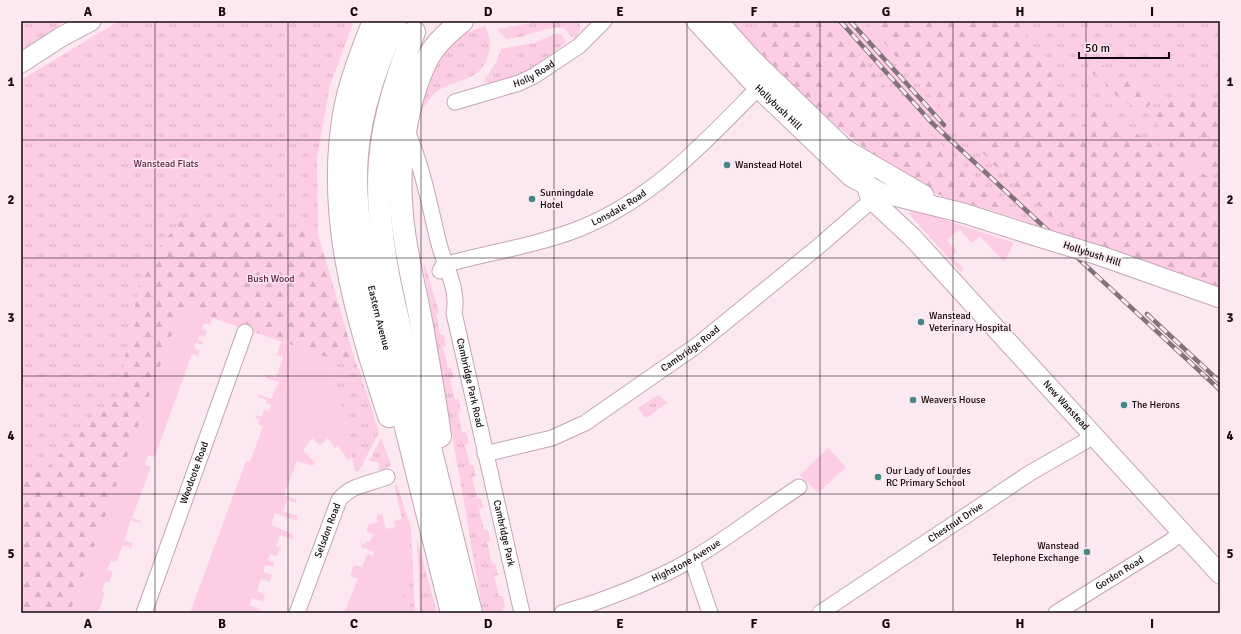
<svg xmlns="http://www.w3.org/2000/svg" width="1241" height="634" font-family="Signika,sans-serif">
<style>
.grass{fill:url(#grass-tufts)}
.forest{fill:url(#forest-firs)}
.garden{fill:#fdcce5}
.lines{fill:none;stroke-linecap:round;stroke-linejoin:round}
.minor-casing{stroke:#c4a6b5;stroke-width:17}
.major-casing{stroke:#c4a6b5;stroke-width:21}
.highway-casing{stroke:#c4a6b5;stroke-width:24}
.minor{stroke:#fff;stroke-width:15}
.major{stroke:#fff;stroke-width:19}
.highway{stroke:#fff;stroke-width:22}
.rail-casing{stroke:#82737a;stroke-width:4.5}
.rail{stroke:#fbe8f1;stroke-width:3;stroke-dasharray:9;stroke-linecap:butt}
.major-bridge-casing{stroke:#c4a6b5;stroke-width:21;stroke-linecap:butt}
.major-bridge{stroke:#fff;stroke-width:19}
.grid{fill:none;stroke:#12080d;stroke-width:1;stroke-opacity:0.55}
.poi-dot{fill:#418987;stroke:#fbe8f1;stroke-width:1.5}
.labels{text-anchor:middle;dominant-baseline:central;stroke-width:3;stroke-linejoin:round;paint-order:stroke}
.street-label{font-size:10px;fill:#12080d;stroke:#fbe8f1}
.park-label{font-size:10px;fill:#602547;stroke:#fbe8f1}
.poi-label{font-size:10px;fill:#12080d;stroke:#fbe8f1;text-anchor:start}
.neatline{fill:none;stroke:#12080d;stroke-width:1.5}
.grid-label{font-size:13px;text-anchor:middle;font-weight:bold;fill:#12080d}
</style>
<defs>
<pattern id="grass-tufts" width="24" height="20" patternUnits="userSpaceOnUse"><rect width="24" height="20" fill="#fdcce5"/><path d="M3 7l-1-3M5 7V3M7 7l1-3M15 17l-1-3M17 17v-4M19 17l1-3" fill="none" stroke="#d8aec3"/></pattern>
<pattern id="forest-firs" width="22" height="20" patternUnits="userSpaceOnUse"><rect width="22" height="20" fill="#fdcce5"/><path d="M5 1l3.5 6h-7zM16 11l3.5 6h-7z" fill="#d8aec3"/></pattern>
</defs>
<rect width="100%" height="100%" fill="#fbe8f1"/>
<path class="grass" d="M 21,21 L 61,21 L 58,29 L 21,50 Z
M 119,21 L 354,21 L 330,85 L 317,158 L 318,235 L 357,368 L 359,369 L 379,432 L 359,471 L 355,471 L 330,358 L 182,307 L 70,613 L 21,613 L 21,80 Z
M 543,21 L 580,21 L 580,31 L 575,38 L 571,36 L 564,28 C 543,26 526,38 506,39 L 497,29 Z
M 727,21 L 1220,21 L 1220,287 L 1132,256 L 990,210 L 835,124 Z
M 485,26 C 490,40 492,44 487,58 C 480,82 452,79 435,93 C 429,98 425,106 420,113 L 417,109 L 433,65 L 459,35 Z
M 557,33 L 562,35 L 566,42 L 525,75 L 502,81 L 486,83 L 484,81 L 497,61 L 501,49 L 534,43 Z
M 423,265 L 425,265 L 439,313 L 436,314 L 440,335 L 444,335 L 446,346 L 443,347 L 448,368 L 451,367 L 454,378 L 450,379 L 455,400 L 459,399 L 461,411 L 458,412 L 462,433 L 466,432 L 469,443 L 465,444 L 470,465 L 473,465 L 476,476 L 472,477 L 477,499 L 481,498 L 483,508 L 479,509 L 484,530 L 488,530 L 490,541 L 487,542 L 492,564 L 495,563 L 498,575 L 494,576 L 499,596 L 503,596 L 505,608 L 502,608 L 503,613 L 483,613 Z
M 658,395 L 667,403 L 646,418 L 638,408 Z
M 381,438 L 391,465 L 384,470 L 380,471 L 378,462 L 369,461 Z
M 394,485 L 397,485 L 411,528 L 415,613 L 396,613 L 413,567 Z
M 417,539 L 437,613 L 420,613 Z"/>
<path class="forest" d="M 753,21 L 832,21 L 891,94 L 954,157 L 1003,202 L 999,212 L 946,198 L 893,173 L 878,159 L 822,114 L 759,50 L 758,33 Z
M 866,21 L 1026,21 L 1027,33 L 1022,41 C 1027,58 1038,55 1047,67 C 1062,87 1057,117 1083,128 C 1088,118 1089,111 1102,110 L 1106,115 L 1107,122 L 1114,126 L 1123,127 L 1172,152 L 1164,131 L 1153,119 L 1159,108 L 1173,99 L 1220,98 L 1220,170 C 1210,173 1204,167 1196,161 L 1186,161 L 1188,166 L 1220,183 L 1220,287 L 1074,236 L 1001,173 L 897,58 Z
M 1101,64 L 1109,70 L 1114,78 C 1136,79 1149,77 1151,103 L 1146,109 L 1137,109 L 1114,94 L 1107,88 L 1105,80 L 1092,73 L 1089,68 L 1092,65 Z
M 182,219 L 274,223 L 318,235 L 357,368 L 182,307 L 70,613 L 21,613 L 21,482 L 48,467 L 118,394 L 142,269 Z"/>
<path class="garden" d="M 912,209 L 1014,243 L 1004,262 L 980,236 L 972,243 L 959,229 L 947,240 L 957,251 L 953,255 L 953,258 L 964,269 L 961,272 L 909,214 Z
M 182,307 L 212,318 L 210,325 L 204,323 L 202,329 L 207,331 L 205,337 L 200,335 L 198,340 L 203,342 L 202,345 L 196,343 L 194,348 L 200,350 L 198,356 L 192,354 L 155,456 L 154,457 L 148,455 L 145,465 L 151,467 L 132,518 L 141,521 L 140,523 L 131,520 L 124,540 L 132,543 L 131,548 L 123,545 L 116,562 L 111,561 L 107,570 L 113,572 L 109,582 L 105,582 L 102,591 L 105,592 L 98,613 L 70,613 Z
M 281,342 L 330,358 L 352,458 L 348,460 L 338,445 L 335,448 L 328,438 L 320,445 L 312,438 L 303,450 L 315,463 L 312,466 L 297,461 L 284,495 L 297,500 L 296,503 L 287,499 L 283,511 L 298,516 L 296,521 L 275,513 L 271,525 L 292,534 L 293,539 L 280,535 L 276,546 L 281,548 L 280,551 L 279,550 L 277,556 L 270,554 L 268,560 L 274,563 L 273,567 L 265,565 L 263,572 L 272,575 L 270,582 L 261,579 L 257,591 L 265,594 L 263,602 L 252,598 L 249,605 L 260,609 L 259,613 L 190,613 L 246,461 L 250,462 L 263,426 L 258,424 L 260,419 L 255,418 L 256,415 L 262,417 L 264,410 L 269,411 L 271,405 L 266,403 L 267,400 L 258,397 L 259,395 L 271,399 L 279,382 L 266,378 L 267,375 L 276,378 L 283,357 L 277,355 Z
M 828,448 L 846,467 L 818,493 L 800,475 Z
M 382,514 L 386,529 L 395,527 L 394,521 L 402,519 L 413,567 L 396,613 L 344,613 L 358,579 L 350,576 L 354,565 L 362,567 L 367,554 L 373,556 L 374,552 L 361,547 L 362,543 L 365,544 L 367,541 L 370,542 L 373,534 L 366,531 L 369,524 L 378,522 L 377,515 Z"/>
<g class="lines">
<defs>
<g id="minor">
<path id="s1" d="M 455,102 L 519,83 L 534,76 L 579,46 L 604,21"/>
<path id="s2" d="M 406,129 C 423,167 429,204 439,244 C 445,266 459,290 454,313 L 522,613"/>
<path id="s3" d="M 440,271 L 443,266 L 455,262 C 497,251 541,244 581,228 C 654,198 704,143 758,88"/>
<path id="s4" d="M 485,454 L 552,438 L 585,423 L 696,346 L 819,246 L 872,200"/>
<path d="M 690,560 L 694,566 L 710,613"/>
<path id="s5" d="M 144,613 L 245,332"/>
<path id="s6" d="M 297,613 L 339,500 C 350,485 370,484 387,477"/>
<path id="s7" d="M 562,613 C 603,601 652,582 689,561 C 727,539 762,511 799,487"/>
<path id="s8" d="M 820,613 L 1030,473 L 1084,442 L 1092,435"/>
<path id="s9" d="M 1056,613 L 1171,541 L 1181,532"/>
</g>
<g id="major">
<path id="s10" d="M 696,21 L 758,88 L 851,177 L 882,193 L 963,213 L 1032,235"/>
<path d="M 718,21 L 750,57 L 845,149 L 924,195"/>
<path d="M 21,63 L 61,37 L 91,21"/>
<path id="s11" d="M 845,149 C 853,160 861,169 866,182 C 868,189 867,194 872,200 L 912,237 L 1220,574"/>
<path d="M 1101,256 L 1220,298"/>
</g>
<g id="highway">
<path d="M 374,21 C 363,48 352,76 346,104 C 324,211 356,315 389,416"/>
<path id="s12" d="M 395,23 C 377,65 361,107 357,154 C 351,226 374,298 391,367 C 411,449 432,531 452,613"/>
<path d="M 414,32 C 398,74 384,115 380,160 C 374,237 396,314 415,387 C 433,462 453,538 471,613"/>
<path d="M 440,436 C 435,399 428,362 422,326 C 414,284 403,243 401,201 C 398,157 408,94 429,56 C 437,42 450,31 462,21"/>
</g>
</defs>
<use href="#minor" class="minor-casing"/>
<use href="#major" class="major-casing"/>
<use href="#highway" class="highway-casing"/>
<use href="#minor" class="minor"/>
<use href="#major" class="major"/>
<use href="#highway" class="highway"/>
<defs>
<path id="rail" d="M 840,21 L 931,122 L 1220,390
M 850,21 L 944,125
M 1147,314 L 1220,382"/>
</defs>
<use href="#rail" class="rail-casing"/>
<use href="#rail" class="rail"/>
<defs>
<path id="major-bridge" d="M 1032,235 L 1101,256"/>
</defs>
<use href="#major-bridge" class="major-bridge-casing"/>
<use href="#major-bridge" class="major-bridge"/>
</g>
<path class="grid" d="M 155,21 L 155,613M 288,21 L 288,613M 421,21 L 421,613M 554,21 L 554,613M 687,21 L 687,613M 820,21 L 820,613M 953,21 L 953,613M 1086,21 L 1086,613M 21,140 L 1220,140M 21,258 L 1220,258M 21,376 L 1220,376M 21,494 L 1220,494"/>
<g class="poi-dot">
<circle cx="727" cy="165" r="4"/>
<circle cx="532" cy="199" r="4"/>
<circle cx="921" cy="322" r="4"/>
<circle cx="913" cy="400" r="4"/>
<circle cx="1124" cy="405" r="4"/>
<circle cx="878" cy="477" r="4"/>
<circle cx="1087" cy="552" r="4"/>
</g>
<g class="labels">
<g class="street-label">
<text stroke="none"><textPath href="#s1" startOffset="84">Holly Road</textPath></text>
<text stroke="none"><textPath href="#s10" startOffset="119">Hollybush Hill</textPath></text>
<text stroke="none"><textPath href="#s3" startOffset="192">Lonsdale Road</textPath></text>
<text transform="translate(1092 254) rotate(18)">Hollybush Hill</text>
<text stroke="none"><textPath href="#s12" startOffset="303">Eastern Avenue</textPath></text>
<text stroke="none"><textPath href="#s4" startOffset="234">Cambridge Road</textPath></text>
<text stroke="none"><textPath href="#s2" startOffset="263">Cambridge Park Road</textPath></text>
<text stroke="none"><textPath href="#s11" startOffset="341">New Wanstead</textPath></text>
<text stroke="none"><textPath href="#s5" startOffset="149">Woodcote Road</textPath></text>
<text stroke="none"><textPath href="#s8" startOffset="163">Chestnut Drive</textPath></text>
<text stroke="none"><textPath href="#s6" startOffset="88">Selsdon Road</textPath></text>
<text stroke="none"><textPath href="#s2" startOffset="417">Cambridge Park</textPath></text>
<text stroke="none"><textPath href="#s7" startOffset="135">Highstone Avenue</textPath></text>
<text stroke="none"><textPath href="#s9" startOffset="75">Gordon Road</textPath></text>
</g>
<g class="park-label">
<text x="166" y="164">Wanstead Flats</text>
<text x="271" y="279">Bush Wood</text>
</g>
<g class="poi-label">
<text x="735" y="165">Wanstead Hotel</text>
<text x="540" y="193">Sunningdale<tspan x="540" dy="12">Hotel</tspan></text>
<text x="929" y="316">Wanstead<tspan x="929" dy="12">Veterinary Hospital</tspan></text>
<text x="921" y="400">Weavers House</text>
<text x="1132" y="405">The Herons</text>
<text x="886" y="471">Our Lady of Lourdes<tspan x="886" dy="12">RC Primary School</tspan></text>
<text x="1079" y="546" text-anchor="end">Wanstead<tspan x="1079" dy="12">Telephone Exchange</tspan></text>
</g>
</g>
<rect width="1241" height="634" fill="none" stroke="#fbe8f1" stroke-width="44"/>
<path d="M1079 52v6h90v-6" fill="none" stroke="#12080d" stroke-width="2"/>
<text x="1085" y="52" font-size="12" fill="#12080d" stroke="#fbe8f1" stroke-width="3" paint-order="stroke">50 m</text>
<rect x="22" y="22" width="1197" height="590" class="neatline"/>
<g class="grid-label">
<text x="88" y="16">A</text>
<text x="222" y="16">B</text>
<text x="354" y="16">C</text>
<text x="488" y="16">D</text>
<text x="620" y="16">E</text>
<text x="754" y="16">F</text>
<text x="886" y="16">G</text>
<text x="1020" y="16">H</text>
<text x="1152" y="16">I</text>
<text x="11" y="86">1</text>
<text x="1230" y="86">1</text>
<text x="11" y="204">2</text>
<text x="1230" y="204">2</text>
<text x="11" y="322">3</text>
<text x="1230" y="322">3</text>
<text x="11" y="440">4</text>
<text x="1230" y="440">4</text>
<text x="11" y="558">5</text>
<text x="1230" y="558">5</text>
<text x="88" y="628">A</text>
<text x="222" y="628">B</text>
<text x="354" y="628">C</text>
<text x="488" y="628">D</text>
<text x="620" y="628">E</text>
<text x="754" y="628">F</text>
<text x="886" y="628">G</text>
<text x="1020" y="628">H</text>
<text x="1152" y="628">I</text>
</g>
</svg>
